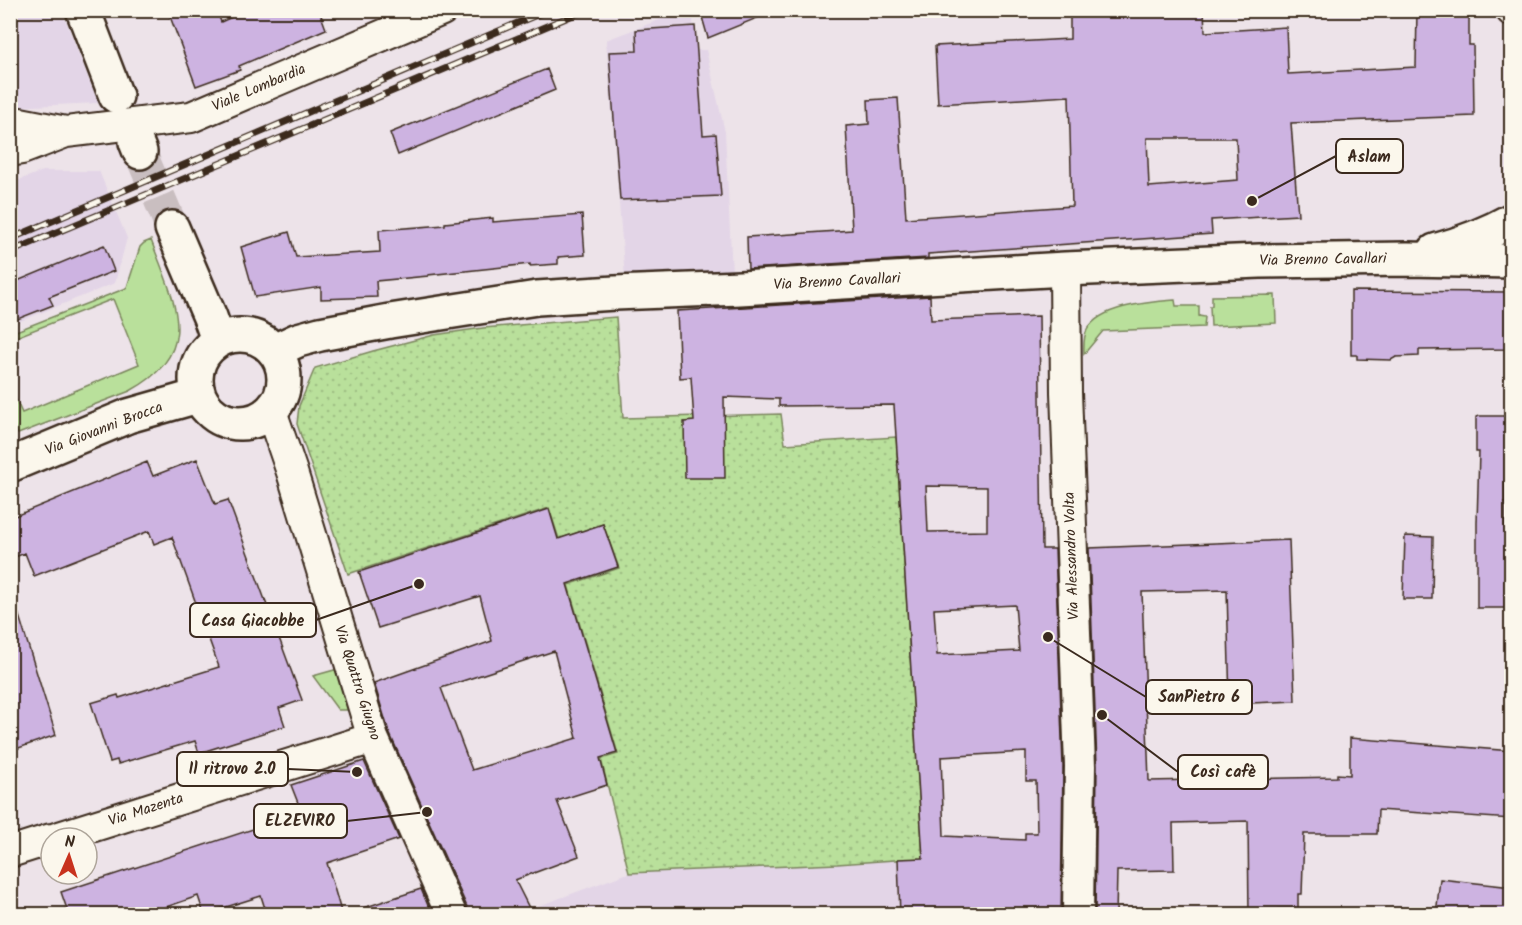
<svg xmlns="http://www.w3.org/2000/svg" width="1522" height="925" font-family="Kalam,sans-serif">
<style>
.built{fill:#e3d5e7}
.green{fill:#b9e09b;stroke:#7a855c;stroke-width:1.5}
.park{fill:url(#park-dots);stroke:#7a855c;stroke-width:1.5}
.building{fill:#cdb3e1;stroke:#3b2a1e;stroke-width:1.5;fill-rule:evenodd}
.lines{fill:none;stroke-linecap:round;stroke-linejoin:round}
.tertiary-tunnel{stroke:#c9bec0;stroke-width:33;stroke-dasharray:33 16;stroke-linecap:butt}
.minor-casing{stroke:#3b2a1e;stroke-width:34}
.tertiary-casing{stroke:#3b2a1e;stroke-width:38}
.minor{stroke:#fbf7ec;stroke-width:30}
.tertiary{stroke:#fbf7ec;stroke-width:33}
.rail-casing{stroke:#3b2a1e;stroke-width:7}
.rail{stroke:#fbf7ec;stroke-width:4.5;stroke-dasharray:14;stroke-linecap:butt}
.labels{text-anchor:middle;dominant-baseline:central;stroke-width:5;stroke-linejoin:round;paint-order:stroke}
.street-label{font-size:15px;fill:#3b2a1e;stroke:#fbf7ec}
.leader{fill:none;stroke:#3b2a1e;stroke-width:2}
.callout-dot{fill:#3b2a1e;stroke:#fbf7ec;stroke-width:2}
.callout{fill:#fbf7ec;stroke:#3b2a1e;stroke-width:2}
.callout-label{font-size:16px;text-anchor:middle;font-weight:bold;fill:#3b2a1e}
</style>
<defs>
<pattern id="park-dots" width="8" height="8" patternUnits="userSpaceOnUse" patternTransform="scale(1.5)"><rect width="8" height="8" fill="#b9e09b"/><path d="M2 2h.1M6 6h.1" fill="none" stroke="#a0c085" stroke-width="1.8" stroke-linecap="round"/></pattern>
</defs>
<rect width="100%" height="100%" fill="#ede3e9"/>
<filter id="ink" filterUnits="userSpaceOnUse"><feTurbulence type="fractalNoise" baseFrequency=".0167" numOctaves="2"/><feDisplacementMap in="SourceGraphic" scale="12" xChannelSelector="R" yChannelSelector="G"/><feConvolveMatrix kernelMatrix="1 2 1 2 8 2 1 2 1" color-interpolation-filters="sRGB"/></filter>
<g filter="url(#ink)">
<path class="built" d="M 11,10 L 62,11 L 98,103 L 11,107 Z
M 683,11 L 692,11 L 696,50 L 706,50 L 725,132 L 732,273 L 625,278 L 606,40 Z
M 43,171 L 99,171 L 127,238 L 115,283 L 11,325 L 11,183 Z
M 898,859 L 899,914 L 517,914 L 628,873 L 837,864 Z"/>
<path class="green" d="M 151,240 C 174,302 204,351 130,391 L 18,434 L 11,417 L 11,394 L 12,391 L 22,413 L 139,364 L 113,299 L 11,339 L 11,333 L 124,289 L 127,287 L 140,247 L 144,243 Z
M 1275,295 L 1276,323 L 1211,326 L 1210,306 L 1212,306 L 1212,296 Z
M 1175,300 L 1176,306 L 1199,306 L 1199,316 L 1205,317 L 1204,327 L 1103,331 L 1084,354 C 1084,346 1083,337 1087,330 C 1100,305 1151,302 1175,300 Z
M 338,669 L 354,710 L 338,710 L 313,676 Z"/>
<path class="park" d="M 616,317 L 623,418 L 781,414 L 785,444 L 896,437 L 923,858 L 837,864 L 629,873 L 601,759 L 618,754 L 568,585 L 619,568 L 603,524 L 559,539 L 549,508 L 348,574 L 297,424 L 299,406 L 315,368 L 373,351 L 434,335 L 483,328 Z"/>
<path class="building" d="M 247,10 L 319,10 L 326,29 L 239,66 L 240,70 L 196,86 L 168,11 L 217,11 L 221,22 Z
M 700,10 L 774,10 L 774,11 L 708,38 Z
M 1070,10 L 1204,10 L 1205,32 L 1286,27 L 1288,74 L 1416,67 L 1417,10 L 1469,10 L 1469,45 L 1473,45 L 1474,116 L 1291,123 L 1298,215 L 1211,220 L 1212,234 L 928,254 L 928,258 L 748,269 L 747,237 L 852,230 L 846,126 L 869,124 L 868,100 L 898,98 L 906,218 L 1072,206 L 1069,96 L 938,104 L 935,46 L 1070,39 ZM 1147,138 L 1236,138 L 1238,180 L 1149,187 Z
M 695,26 L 703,135 L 716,134 L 721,196 L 620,200 L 609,52 L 637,51 L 636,30 Z
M 547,69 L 555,90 L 398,155 L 390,133 Z
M 582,215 L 585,255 L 558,257 L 558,264 L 530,266 L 530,264 L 428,275 L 428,276 L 376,281 L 377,297 L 321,299 L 321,287 L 255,297 L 241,247 L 289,232 L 296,257 L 380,252 L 379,230 L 445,225 L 445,223 L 493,218 L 493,222 Z
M 104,245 L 114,271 L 49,297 L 53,305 L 10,322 L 10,284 Z
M 1351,291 L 1512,292 L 1512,349 L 1419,350 L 1419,356 L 1396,357 L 1391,360 L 1357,359 L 1357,355 L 1351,355 Z
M 930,296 L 931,320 L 1039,316 L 1042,549 L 1055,549 L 1063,766 L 1061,915 L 900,915 L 898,859 L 923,858 L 894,405 L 779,406 L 779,399 L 724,397 L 725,478 L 685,478 L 684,422 L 694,421 L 691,377 L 680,378 L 677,311 ZM 926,486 L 987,487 L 987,531 L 928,532 ZM 1015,605 L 1019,651 L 937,655 L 934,609 ZM 1026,752 L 1026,781 L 1036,781 L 1037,833 L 1025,833 L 1025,840 L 944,836 L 941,757 Z
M 1480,416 L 1505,416 L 1505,608 L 1477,608 L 1477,523 L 1479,452 L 1476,452 L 1476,417 Z
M 197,459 L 215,504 L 228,500 L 302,700 L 279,708 L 285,726 L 199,753 L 195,741 L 118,764 L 117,760 L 110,762 L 91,703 L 118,695 L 119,698 L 219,667 L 172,537 L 154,544 L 149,531 L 34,576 L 25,553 L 10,559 L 10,518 L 147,462 L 153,476 Z
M 549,509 L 558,539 L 603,524 L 618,567 L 567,584 L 617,753 L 600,758 L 607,785 L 557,801 L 579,856 L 515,880 L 529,908 L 513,915 L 468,915 L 467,907 L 389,732 L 374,683 L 492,641 L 480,596 L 378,628 L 359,572 ZM 554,651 L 577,738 L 472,770 L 441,688 Z
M 1405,536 L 1433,537 L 1432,599 L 1403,599 Z
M 1289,540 L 1295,701 L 1230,704 L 1227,590 L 1142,592 L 1149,781 L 1337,777 L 1337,774 L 1350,775 L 1350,738 L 1512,751 L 1512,819 L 1378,810 L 1377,834 L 1304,834 L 1302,894 L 1298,894 L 1298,909 L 1278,909 L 1279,915 L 1249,915 L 1248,821 L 1173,823 L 1174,870 L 1117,871 L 1116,915 L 1095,915 L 1097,766 L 1089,548 Z
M 16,606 L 56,735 L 10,751 L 10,607 Z
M 364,761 L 399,839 L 327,863 L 342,915 L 267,915 L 261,896 L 204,914 L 198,896 L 143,915 L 69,915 L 61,892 L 302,813 L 291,785 Z
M 1440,879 L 1512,887 L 1512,915 L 1436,915 Z
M 421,889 L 432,915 L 358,915 L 357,910 Z"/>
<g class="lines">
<path class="tertiary-tunnel" d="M 140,152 L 172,228"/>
<defs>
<path id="minor" d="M 1511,10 L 1512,11
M 10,123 L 20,123 L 66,132
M 10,151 L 22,149 L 66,132 L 191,117 L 442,10
M 1065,269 L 1066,392 L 1080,766 L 1078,914
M 271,411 L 292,472 L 373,738 L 451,914
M 56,838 L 373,738
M 10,852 L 51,839"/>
<path id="tertiary" d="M 83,10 L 116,96
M 136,142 L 140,152
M 172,228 L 210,317 L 218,340
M 1435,251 C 1464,243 1485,235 1512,220
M196 379a44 44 0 1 1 88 0a44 44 0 1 1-88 0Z
M 274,351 L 298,340 L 320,334 L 390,321 L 537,298 L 615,293 L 740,288 L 1065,269 L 1260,261 L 1407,259 L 1512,261
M 10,465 L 128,416 L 198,396"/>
</defs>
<use href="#minor" class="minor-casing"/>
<use href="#tertiary" class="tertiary-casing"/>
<use href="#minor" class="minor"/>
<use href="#tertiary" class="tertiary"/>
<defs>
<path id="rail" d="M 10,239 L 548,10
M 10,252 L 585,10"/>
</defs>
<use href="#rail" class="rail-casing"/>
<use href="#rail" class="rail"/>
</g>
</g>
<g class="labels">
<g class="street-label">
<text transform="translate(259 88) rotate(-23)">Viale Lombardia</text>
<text transform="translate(1323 260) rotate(-1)">Via Brenno Cavallari</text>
<text transform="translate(837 282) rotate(-3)">Via Brenno Cavallari</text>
<text transform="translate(104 429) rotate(-21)">Via Giovanni Brocca</text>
<text transform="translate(1072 556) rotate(-92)">Via Alessandro Volta</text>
<text transform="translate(357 683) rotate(72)">Via Quattro Giugno</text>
<text transform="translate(146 810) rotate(-18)">Via Mazenta</text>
</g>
</g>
<path class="leader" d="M1252 201L1336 156M419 584L316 620M1048 637L1146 697M357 772L288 769M1102 715L1178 772M427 812L347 821"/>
<g class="callout-dot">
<circle cx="1252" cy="201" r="6"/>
<circle cx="419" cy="584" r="6"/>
<circle cx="1048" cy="637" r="6"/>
<circle cx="357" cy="772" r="6"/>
<circle cx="1102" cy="715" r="6"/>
<circle cx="427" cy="812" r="6"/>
</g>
<g class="callout">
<rect x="1336" y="139" width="67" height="34" rx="6"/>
<rect x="190" y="603" width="126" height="34" rx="6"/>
<rect x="1146" y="680" width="106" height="34" rx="6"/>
<rect x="177" y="752" width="111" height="34" rx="6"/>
<rect x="1178" y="755" width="90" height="34" rx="6"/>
<rect x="254" y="804" width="93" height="34" rx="6"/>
</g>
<g class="callout-label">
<text x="1369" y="162">Aslam</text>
<text x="253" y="626">Casa Giacobbe</text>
<text x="1199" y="702">SanPietro 6</text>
<text x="232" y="774">Il ritrovo 2.0</text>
<text x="1223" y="777">Così cafè</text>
<text x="300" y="826">ELZEVIRO</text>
</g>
<rect width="1522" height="925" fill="none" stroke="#fbf7ec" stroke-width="36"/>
<rect x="18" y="18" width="1486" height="889" fill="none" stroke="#3b2a1e" stroke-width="2" filter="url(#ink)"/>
<g transform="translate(69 856) rotate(3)"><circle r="28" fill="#fbf7ec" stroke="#aea59a" stroke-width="1.5"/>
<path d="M0-4.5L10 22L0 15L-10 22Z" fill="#c8321e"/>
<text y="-9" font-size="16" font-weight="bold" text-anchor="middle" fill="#3b2a1e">N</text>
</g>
</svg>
